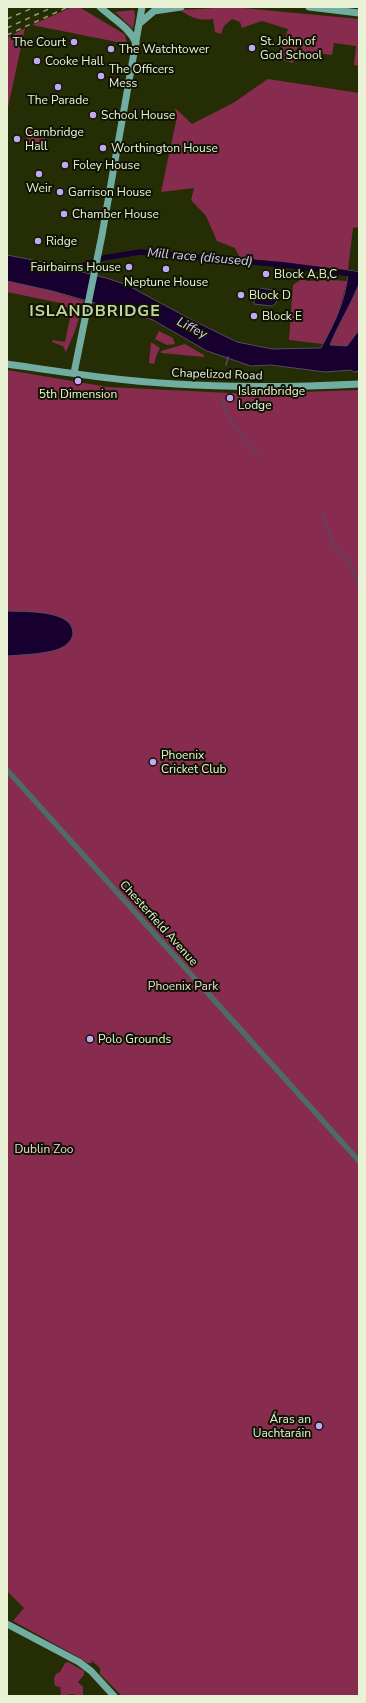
<svg xmlns="http://www.w3.org/2000/svg" width="366" height="1703" font-family="'Nunito Sans',sans-serif">
<style>
.green{fill:#872c4f}
.water{fill:#17002f;stroke:#564961}
.lines{fill:none;stroke-linecap:round;stroke-linejoin:round}
.stream{stroke:#564961;stroke-width:1.5}
.canal{stroke:#17002f;stroke-width:5.5}
.minor{stroke:#4f6b65;stroke-width:5.5}
.major{stroke:#71ada1;stroke-width:7}
.rail{stroke:#969e7d;stroke-width:1.5;stroke-dasharray:5 5;stroke-linecap:butt}
.poi-dot{fill:#c2a7f2;stroke:#0f1402;stroke-width:1.5}
.labels{text-anchor:middle;dominant-baseline:central;stroke-width:4;stroke-linejoin:round;paint-order:stroke}
.poi-label{font-size:12px;fill:#eaf2d6;stroke:#0f1402;text-anchor:start}
.street-label{font-size:12px;fill:#eaf2d6;stroke:#0f1402}
.park-label{font-size:12px;fill:#f2d3db;stroke:#0f1402}
.water-label{font-size:13px;font-style:italic;fill:#dbcafd;stroke:#0f1402}
.district-label{font-size:16px;font-weight:bold;letter-spacing:1px;fill:#c7d69e;stroke:#0f1402}
</style>
<rect width="100%" height="100%" fill="#252d05"/>
<path class="green" d="M 72,7 L 79,7 L 121,32 L 125,35 L 127,44 L 32,25 Z
M 233,7 L 359,19 L 359,66 L 354,65 L 356,46 L 334,43 L 332,55 L 311,52 L 311,54 L 301,52 L 302,41 L 295,52 L 293,63 L 279,59 L 288,29 L 262,21 L 242,28 L 240,22 L 232,19 L 224,26 L 221,34 L 215,32 L 213,19 C 199,21 192,18 180,10 Z
M 134,10 L 135,16 L 133,29 L 115,12 Z
M 25,28 L 7,112 L 7,38 Z
M 268,79 L 359,93 L 359,227 L 353,228 L 348,270 L 240,258 L 235,248 L 217,241 L 206,216 L 191,200 L 194,188 L 161,192 L 177,117 L 175,108 L 192,124 L 233,103 Z
M 28,130 L 46,134 L 43,148 L 25,145 Z
M 137,144 L 154,147 L 153,154 L 136,151 Z
M 303,278 L 307,281 L 330,280 L 347,281 L 337,318 L 323,344 L 289,340 L 293,285 Z
M 7,281 L 52,291 L 84,301 L 75,331 L 66,352 L 63,346 L 52,342 L 53,340 L 65,342 L 72,308 L 64,307 L 65,304 L 7,292 Z
M 358,286 L 359,287 L 359,330 L 347,346 L 330,345 C 338,325 350,307 358,286 Z
M 159,331 L 173,338 L 175,344 L 167,345 L 155,339 Z
M 151,342 L 160,348 L 157,354 L 154,364 L 149,363 Z
M 185,344 L 204,355 L 204,357 L 161,353 L 161,351 Z
M 7,370 L 108,387 L 250,394 L 359,390 L 359,1696 L 122,1696 L 100,1674 L 100,1668 L 91,1660 L 92,1663 L 87,1663 L 78,1657 L 13,1621 L 24,1608 L 7,1591 Z
M 68,1662 L 84,1671 L 84,1675 L 78,1682 L 83,1687 L 83,1694 L 81,1696 L 72,1694 L 60,1696 L 61,1692 L 60,1687 L 55,1686 L 54,1678 L 56,1674 L 60,1672 L 65,1663 Z"/>
<path class="water" d="M 7,255 L 43,262 L 106,278 L 127,285 L 192,320 L 237,342 L 272,349 L 321,348 C 334,324 347,298 348,270 L 359,272 L 359,287 L 358,286 C 350,307 338,324 330,345 L 347,346 L 359,330 L 359,371 L 354,372 L 351,370 L 325,372 L 271,365 L 251,366 L 207,351 L 153,320 L 141,316 L 52,291 L 7,281 Z
M 261,288 L 272,290 L 277,294 L 276,303 L 272,306 L 254,304 L 255,293 Z
M 7,611 C 24,612 74,609 73,634 C 72,642 63,648 56,650 C 44,654 20,655 7,656 Z"/>
<g class="lines">
<path class="stream" d="M 226,365 L 228,357
M 223,399 C 225,421 245,438 258,454
M 322,514 L 334,544 L 347,560 L 359,584"/>
<path class="canal" d="M 73,277 L 79,267 L 103,258 L 140,252 L 285,265 L 359,275"/>
<path class="minor" d="M 7,770 L 359,1161"/>
<path class="major" d="M 100,7 C 113,19 129,27 136,43
M 309,7 L 359,13
M 140,23 L 154,11 L 181,7
M 7,364 C 63,372 119,381 176,384 C 237,388 298,387 359,384
M 74,373 L 102,235 L 142,7
M 7,1624 L 79,1662 L 91,1671 L 114,1696"/>
<path class="rail" d="M 7,19 L 35,7
M 7,28 L 53,7
M 7,35 L 68,7"/>
</g>
<g class="poi-dot">
<circle cx="74" cy="42" r="4"/>
<circle cx="252" cy="48" r="4"/>
<circle cx="111" cy="49" r="4"/>
<circle cx="37" cy="61" r="4"/>
<circle cx="101" cy="76" r="4"/>
<circle cx="58" cy="87" r="4"/>
<circle cx="93" cy="115" r="4"/>
<circle cx="17" cy="139" r="4"/>
<circle cx="103" cy="148" r="4"/>
<circle cx="65" cy="165" r="4"/>
<circle cx="39" cy="174" r="4"/>
<circle cx="60" cy="192" r="4"/>
<circle cx="64" cy="214" r="4"/>
<circle cx="38" cy="241" r="4"/>
<circle cx="129" cy="267" r="4"/>
<circle cx="166" cy="269" r="4"/>
<circle cx="266" cy="274" r="4"/>
<circle cx="241" cy="295" r="4"/>
<circle cx="254" cy="316" r="4"/>
<circle cx="78" cy="381" r="4"/>
<circle cx="230" cy="398" r="4"/>
<circle cx="153" cy="762" r="4"/>
<circle cx="90" cy="1039" r="4"/>
<circle cx="319" cy="1426" r="4"/>
</g>
<g class="labels">
<g class="poi-label">
<text x="260" y="41">St. John of<tspan x="260" dy="14">God School</tspan></text>
<text x="66" y="42" text-anchor="end">The Court</text>
<text x="119" y="49">The Watchtower</text>
<text x="45" y="61">Cooke Hall</text>
<text x="109" y="69">The Officers<tspan x="109" dy="14">Mess</tspan></text>
<text x="58" y="100" text-anchor="middle">The Parade</text>
<text x="101" y="115">School House</text>
<text x="25" y="132">Cambridge<tspan x="25" dy="14">Hall</tspan></text>
<text x="111" y="148">Worthington House</text>
<text x="73" y="165">Foley House</text>
<text x="39" y="188" text-anchor="middle">Weir</text>
<text x="68" y="192">Garrison House</text>
<text x="72" y="214">Chamber House</text>
<text x="46" y="241">Ridge</text>
<text x="121" y="267" text-anchor="end">Fairbairns House</text>
<text x="274" y="274">Block A,B,C</text>
<text x="166" y="282" text-anchor="middle">Neptune House</text>
<text x="249" y="295">Block D</text>
<text x="262" y="316">Block E</text>
<text x="238" y="391">Islandbridge<tspan x="238" dy="14">Lodge</tspan></text>
<text x="78" y="394" text-anchor="middle">5th Dimension</text>
<text x="161" y="755">Phoenix<tspan x="161" dy="14">Cricket Club</tspan></text>
<text x="98" y="1039">Polo Grounds</text>
<text x="311" y="1419" text-anchor="end">Áras an<tspan x="311" dy="14">Uachtaráin</tspan></text>
</g>
<g class="street-label">
<text transform="translate(217 374) rotate(2)">Chapelizod Road</text>
<text transform="translate(159 923) rotate(48)">Chesterfield Avenue</text>
</g>
<g class="park-label">
<text x="183" y="986">Phoenix Park</text>
<text x="44" y="1149">Dublin Zoo</text>
</g>
<g class="water-label">
<text transform="translate(200 257) rotate(5)">Mill race (disused)</text>
<text transform="translate(192 328) rotate(27)">Liffey</text>
</g>
<g class="district-label">
<text x="95" y="311">ISLANDBRIDGE</text>
</g>
</g>
<rect width="366" height="1703" fill="none" stroke="#eaf2d6" stroke-width="16"/>
</svg>
